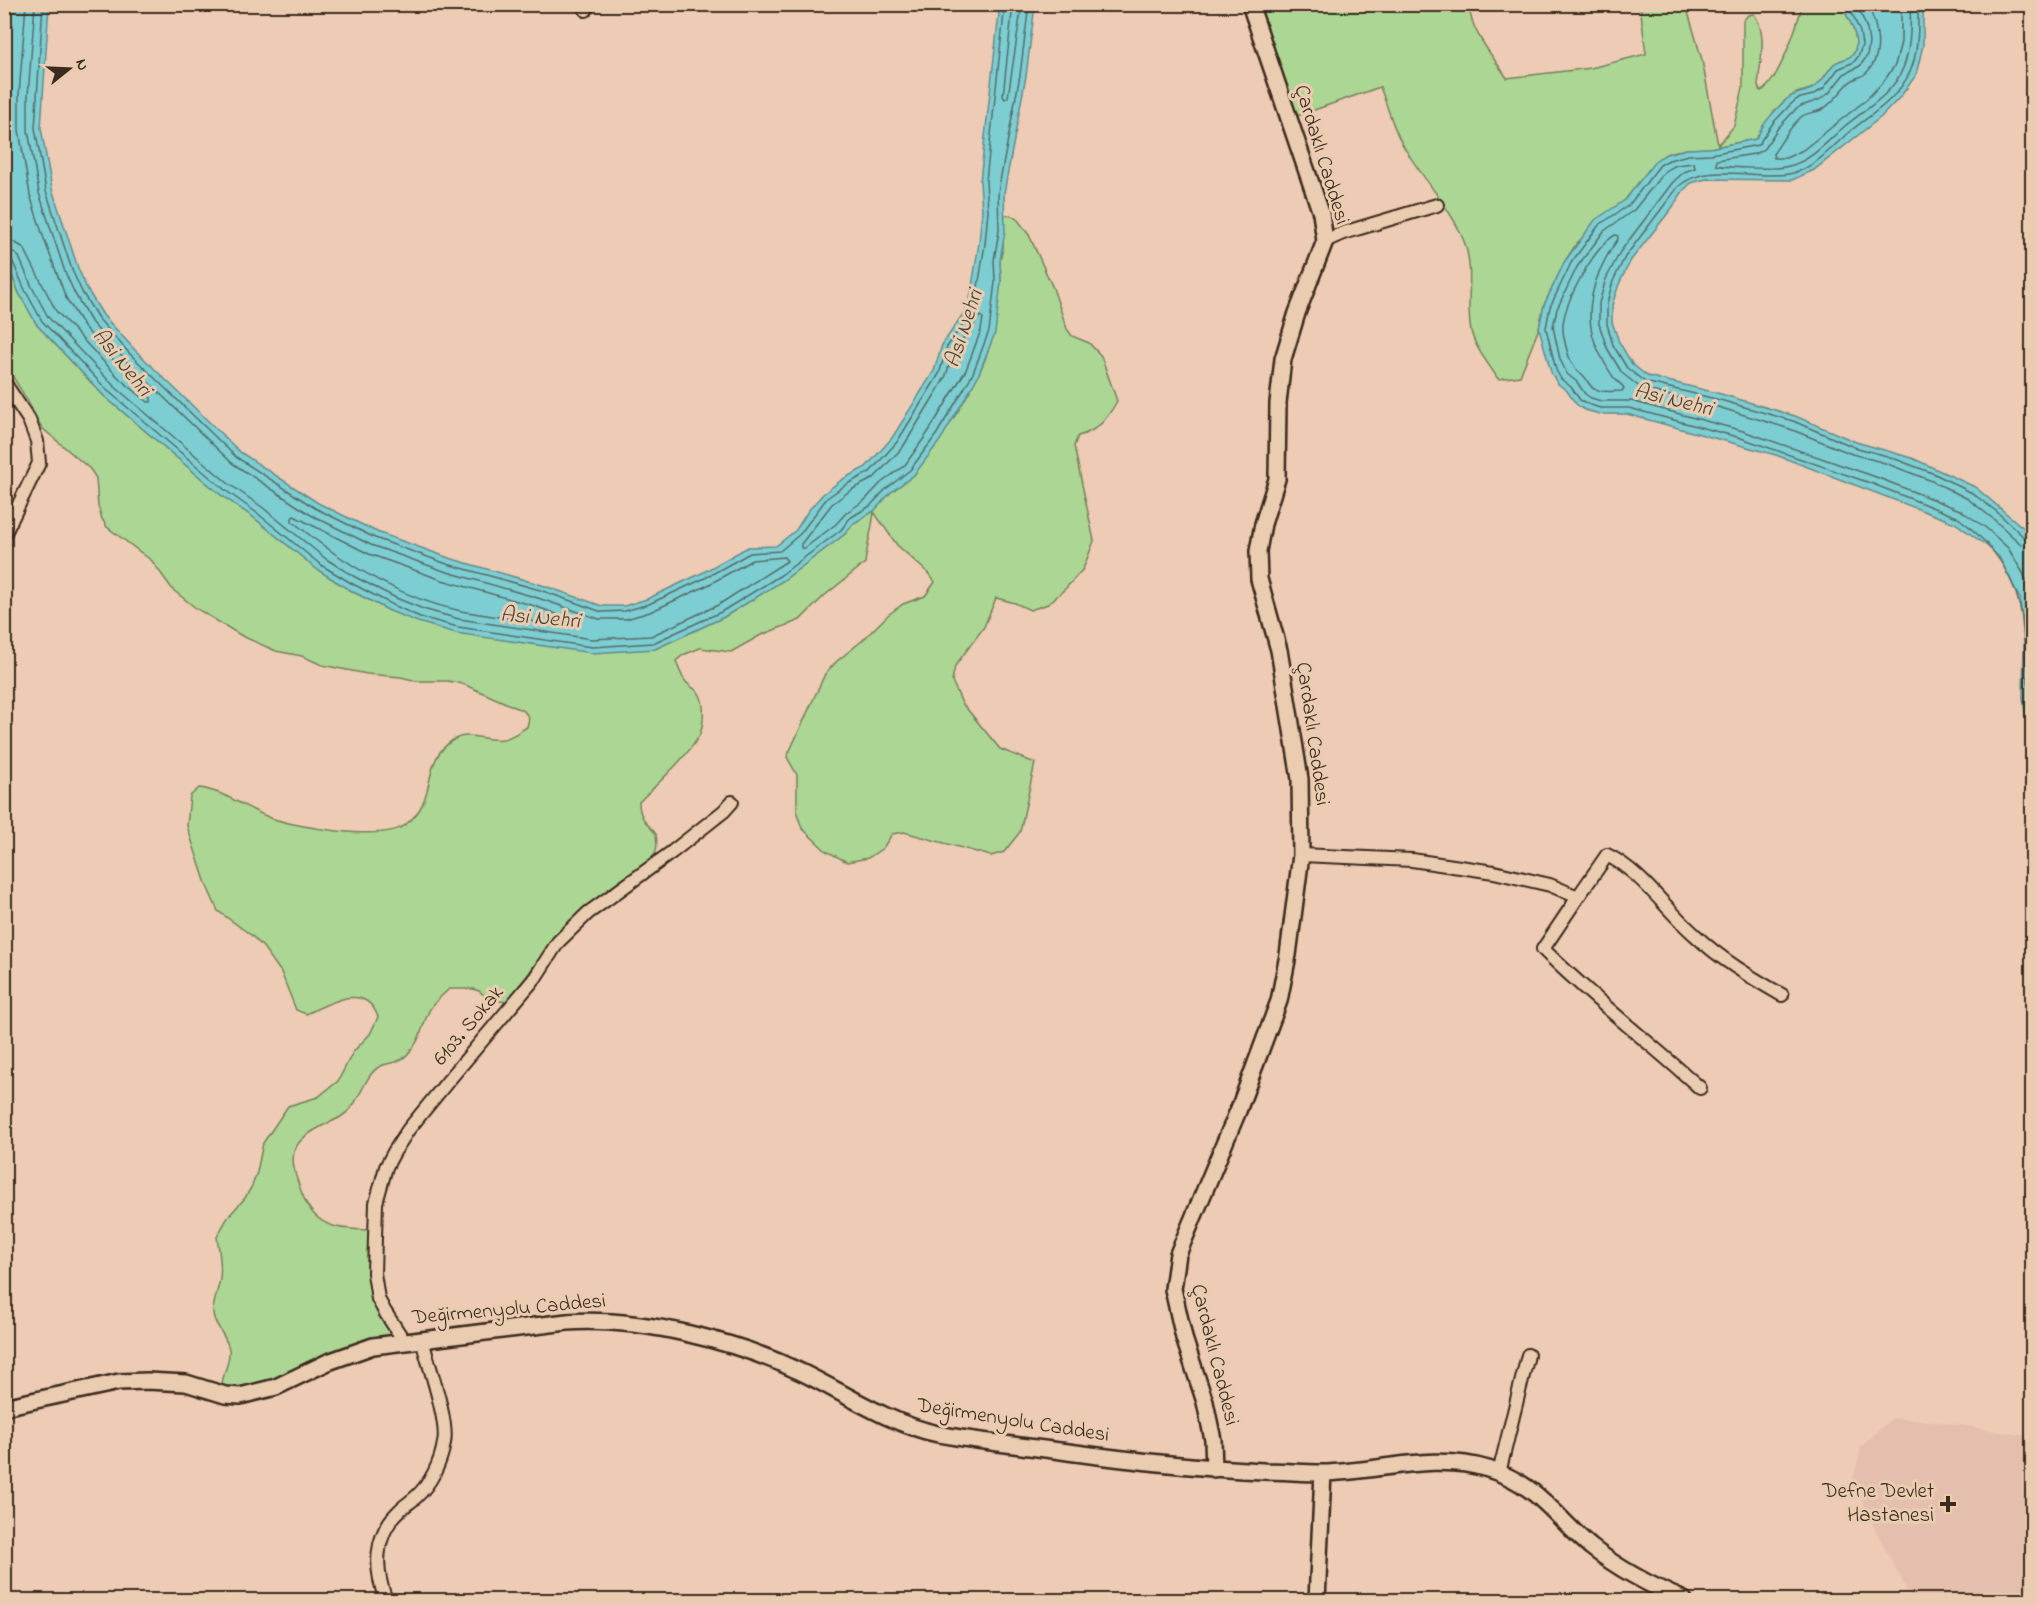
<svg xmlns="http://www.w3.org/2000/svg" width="2037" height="1605" font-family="'Indie Flower',sans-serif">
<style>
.built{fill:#e4bfae}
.green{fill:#acd694;stroke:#748059;stroke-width:1.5}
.water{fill:#7cced3;stroke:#628c8b;stroke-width:1.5}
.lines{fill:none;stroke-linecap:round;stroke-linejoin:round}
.shore{stroke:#556c66;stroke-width:1.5}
.minor-casing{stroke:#3b2a1e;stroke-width:16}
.tertiary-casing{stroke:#3b2a1e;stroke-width:20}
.minor{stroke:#eaccb0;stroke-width:12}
.tertiary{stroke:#eaccb0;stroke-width:15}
.poi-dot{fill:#3b2a1e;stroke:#eaccb0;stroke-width:2}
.labels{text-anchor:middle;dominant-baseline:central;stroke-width:6;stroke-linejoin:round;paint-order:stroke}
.street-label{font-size:21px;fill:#3b2a1e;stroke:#eaccb0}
.poi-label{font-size:21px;fill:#3b2a1e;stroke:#eaccb0;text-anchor:end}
.water-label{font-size:22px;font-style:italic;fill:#454339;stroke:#eaccb0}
</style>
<rect width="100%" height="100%" fill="#edcbb4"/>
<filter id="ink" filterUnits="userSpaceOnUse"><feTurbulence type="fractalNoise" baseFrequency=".0167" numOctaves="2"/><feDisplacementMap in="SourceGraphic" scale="12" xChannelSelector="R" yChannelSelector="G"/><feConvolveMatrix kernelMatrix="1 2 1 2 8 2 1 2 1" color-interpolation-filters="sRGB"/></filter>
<g filter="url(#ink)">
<path class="built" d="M 1892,1418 L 1948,1423 L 2032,1437 L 2032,1600 L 1912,1600 L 1875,1529 L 1853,1480 L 1861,1447 Z"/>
<path class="green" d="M 1259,5 L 1470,5 C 1467,27 1495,59 1507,78 L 1591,68 L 1646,54 L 1640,5 L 1686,5 L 1702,60 L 1718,145 L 1734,126 L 1743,88 L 1743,21 L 1748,15 L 1754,14 C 1769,35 1759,64 1758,87 L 1761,91 C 1778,84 1798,23 1802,5 L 1841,5 C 1848,17 1861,38 1854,53 C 1850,60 1840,59 1834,64 C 1826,72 1823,83 1813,88 C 1807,91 1800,91 1795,94 C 1777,103 1766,124 1756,139 L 1710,148 L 1687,149 L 1672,152 L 1666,154 L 1651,167 L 1625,200 L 1577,243 L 1565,261 L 1544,305 L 1539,328 L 1520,376 L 1498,379 C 1489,364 1475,348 1471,331 C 1465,302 1475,275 1465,244 C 1452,208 1423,180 1404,147 C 1393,129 1388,107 1380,87 L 1297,116 Z
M 1004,215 L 1012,216 L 1018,220 L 1029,235 L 1053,288 L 1067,329 L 1072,336 L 1089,343 L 1101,356 L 1117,401 C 1107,419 1098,431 1078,436 L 1074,446 L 1094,541 L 1083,569 L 1065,589 L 1048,604 L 1030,610 L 1015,603 L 996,598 L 984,627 L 955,666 L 952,681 L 962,703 L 1000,749 L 1035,763 L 1020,832 L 1004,852 L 991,856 L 904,832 L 892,834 L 883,848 L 868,858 L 847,862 L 826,851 L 802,828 L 797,814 L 797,775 L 787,757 L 825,674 L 837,661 L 863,640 L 888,615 L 903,604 L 925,596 L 935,582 L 928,573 L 897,545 L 874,512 C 872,530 867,545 865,563 L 824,596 L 800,620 L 761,635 L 731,652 L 700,648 L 683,655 L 676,661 C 679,669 681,676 686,682 C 690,687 697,689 700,695 C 705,705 704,726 699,736 C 688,756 656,785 639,802 C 639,818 647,823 656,834 C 658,849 657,857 644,865 C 611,889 578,910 552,942 C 536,961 523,983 508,1002 L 490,1000 L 479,991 L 473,989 L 449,989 C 442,996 435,1001 430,1009 C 422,1025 421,1041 408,1054 C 396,1066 390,1061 379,1067 C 367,1073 360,1098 351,1108 C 344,1116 338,1119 328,1123 C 287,1143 287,1155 303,1196 C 316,1229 340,1229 371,1230 L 372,1294 L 375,1307 L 392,1336 C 374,1340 356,1343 339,1350 C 300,1365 265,1394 222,1386 C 222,1374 231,1361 229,1349 C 227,1336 212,1323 213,1311 C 214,1300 218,1290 220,1279 C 222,1264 219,1251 217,1237 L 228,1217 L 245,1198 L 252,1186 L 257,1172 L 263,1143 L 288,1106 L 318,1097 L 338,1081 L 353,1052 L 370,1034 L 378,1017 C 365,981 329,1004 306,1014 L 296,1010 L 281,972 L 263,947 L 251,935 L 218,911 L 206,884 L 187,826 L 190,796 L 199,788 C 225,791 246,809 271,818 C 296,827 384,842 405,825 C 440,799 419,762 453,740 C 469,730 486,742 503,739 C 511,738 520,731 527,727 L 529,718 L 524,711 L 463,684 L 448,681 L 417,681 L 401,677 L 367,674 L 322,665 L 302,656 L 276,651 L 242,636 L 197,609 L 173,590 L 152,561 L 107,527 L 102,519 L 98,506 L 96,478 L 90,469 L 42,428 L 26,398 L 5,364 L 4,257 L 19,293 L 37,325 L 104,396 L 221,495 L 253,517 L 318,570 L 348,589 L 390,611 L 456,632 L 554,647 L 655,649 L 724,617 L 784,580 L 845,534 L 854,523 L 874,511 L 890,493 L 914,475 L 958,411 L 978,376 L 986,357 L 1001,282 L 1000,261 L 1003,248 Z"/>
<path class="water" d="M 5,4 L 49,5 L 41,128 L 52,189 L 78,268 L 87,289 L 103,315 L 135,350 L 240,452 L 318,503 L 377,532 L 449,558 L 542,585 L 602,606 L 624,606 L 647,599 L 702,573 L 748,547 L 776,546 L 796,530 L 808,511 L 823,494 L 843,479 L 866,467 L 892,438 L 934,371 L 942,345 L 969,305 L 979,243 L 982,211 L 980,181 L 1000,5 L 1035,5 L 1026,76 L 1004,193 L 1005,231 L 1000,261 L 1001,282 L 995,333 L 978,376 L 969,392 L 941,439 L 914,475 L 890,493 L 874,511 L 854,523 L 845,534 L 784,580 L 724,617 L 655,649 L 592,653 L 456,633 L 418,622 L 390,611 L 348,589 L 318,570 L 253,517 L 221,495 L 104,396 L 37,325 L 19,293 L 5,257 Z
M 1841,5 L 1923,5 L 1923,45 L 1916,75 L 1901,96 L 1881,117 L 1814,170 L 1792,180 L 1706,179 L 1691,183 L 1683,191 L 1672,208 L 1631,260 L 1619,284 L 1612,305 L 1612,322 L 1619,342 L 1632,364 L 1647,376 L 1721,394 L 1795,416 L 1856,442 L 1912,458 L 1975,487 L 2027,531 L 2032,538 L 2032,765 L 2023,698 L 2024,644 L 2020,599 L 1999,557 L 1987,546 L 1955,523 L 1776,455 L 1627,414 L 1600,414 L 1585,410 L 1576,404 L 1567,391 L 1557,383 L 1551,372 L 1539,328 L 1544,305 L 1565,261 L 1595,220 L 1625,200 L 1656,160 L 1666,154 L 1687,149 L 1710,148 L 1756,139 C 1759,134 1761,128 1765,123 C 1771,115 1779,106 1787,99 C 1795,93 1804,93 1813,88 C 1823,83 1826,72 1834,64 C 1840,59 1850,60 1854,53 C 1861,38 1848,17 1841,5 Z"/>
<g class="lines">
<path class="shore" d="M 43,4 L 35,128 L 46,191 L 72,270 L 82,292 L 98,318 L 130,354 L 236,457 L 315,508 L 375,538 L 447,564 L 540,590 L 602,612 L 625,611 L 649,604 L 705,578 L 750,553 L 780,551 L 800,534 L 827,498 L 847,484 L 870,472 L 897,442 L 939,374 L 947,347 L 975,306 L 985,244 L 988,211 L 986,181 L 1005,4
M 1013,4 L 1003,96 L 1005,99 L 1008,97 L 1022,4
M 1848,4 L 1860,32 L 1862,45 L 1859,55 L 1854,62 L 1838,69 L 1823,89 L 1813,95 L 1797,99 L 1790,105 L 1773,123 L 1758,145 L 1711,154 L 1688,155 L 1669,160 L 1660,165 L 1629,205 L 1599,225 L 1571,263 L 1550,307 L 1546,328 L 1556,370 L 1561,379 L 1571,387 L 1580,400 L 1588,404 L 1600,408 L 1629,408 L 1741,438 L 1873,484 L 1957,517 C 2037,577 2021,633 2032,727
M 1857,4 L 1867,29 L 1869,43 L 1867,56 L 1860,66 L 1844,74 L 1829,93 L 1819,100 L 1801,106 L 1795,110 L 1778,128 L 1763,150 L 1754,154 L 1717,160 L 1716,165 C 1730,168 1776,170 1789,166 C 1813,160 1827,141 1845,126 C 1866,109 1893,94 1903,68 C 1911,49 1911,25 1910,4
M 1867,4 C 1878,26 1885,56 1865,74 C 1860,78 1853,78 1849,83 C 1840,92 1834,102 1823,109 C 1816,113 1807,112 1801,117 C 1788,129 1783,140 1773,154 L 1774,158 L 1786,158 L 1803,150 L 1866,100 L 1884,81 L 1895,65 L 1901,42 L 1901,4
M 1918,4 C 1918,26 1919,52 1910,72 C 1897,100 1870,115 1848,133 C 1831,148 1813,170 1789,174 C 1753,180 1706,161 1678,187 L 1625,257 L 1613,281 L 1607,303 L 1607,324 L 1613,345 L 1627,368 L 1645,382 L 1720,400 L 1793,421 L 1854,447 L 1887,456 L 1935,474 L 1972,493 L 1996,511 L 2026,539 L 2032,541
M 1615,235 L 1618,236 L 1618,239 C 1594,272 1579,316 1600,354 C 1604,362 1609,371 1614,378 C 1618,382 1621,384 1624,388 L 1622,391 C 1613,391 1602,393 1594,389 C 1589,386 1587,379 1583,375 C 1579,372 1575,370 1573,365 C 1568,358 1562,334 1563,325 C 1565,301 1594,247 1615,235 Z
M 4,240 L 14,242 L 24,248 L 56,311 L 120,379 L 148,402 L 151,402 L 151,398 L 119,366 L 84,327 L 66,298 L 43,236 L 30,195 L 19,130 L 19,95 L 26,4
M 4,249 L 12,251 L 19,257 L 32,287 L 48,317 L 114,386 L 229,484 L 262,507 L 326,559 L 355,577 L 396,598 L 423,609 L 459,619 L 592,639 L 651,636 L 718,605 L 787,561 L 784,557 L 752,560 L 708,585 L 650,612 L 626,619 L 599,619 L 538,598 L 444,571 L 371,545 L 311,515 L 232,463 L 125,360 L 92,323 L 75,294 L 65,272 L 39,193 L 28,130 L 28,96 L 35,4
M 4,257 L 12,260 L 25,290 L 42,321 L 108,391 L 225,490 L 257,513 L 321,565 L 351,583 L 393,605 L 420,617 L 458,627 L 592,647 L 653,643 L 721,612 L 781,575 L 841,530 L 850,518 L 870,506 L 886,489 L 910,470 L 936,435 L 964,389 L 973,373 L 989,331 L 995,282 L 994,260 L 999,231 L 998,192 L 1020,75 L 1029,4
M 980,316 L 983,318 L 981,330 L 966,370 L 929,431 L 905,465 L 881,483 L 865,500 L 846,513 L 836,524 L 805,548 L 801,548 L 801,544 L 832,504 L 851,490 L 874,478 L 903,447 L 945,378 L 954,351 Z
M 294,516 L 369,554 L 442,580 L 535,606 L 577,622 L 578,625 L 575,627 C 537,621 499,618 461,611 C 399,598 341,562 292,521 L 292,518 Z
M 2032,548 L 2022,545 L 1991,517 L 1968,499 L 1932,481 L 1885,463 L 1852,454 L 1790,429 L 1718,407 L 1642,389 L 1622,373 L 1607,348 L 1599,324 L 1599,303 L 1606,279 L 1620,252 L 1673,182 L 1684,172 L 1695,168 L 1694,163 L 1676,165 L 1665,171 L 1634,210 L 1604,231 L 1577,267 L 1557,309 L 1553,327 L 1560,359 L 1567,374 L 1577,382 L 1585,394 L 1591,398 L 1601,401 L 1631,401 L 1743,431 L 1876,477 L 1960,510 L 1985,527 L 2008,548 L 2023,573 L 2032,594"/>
<defs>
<path id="minor" d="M 584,4 L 586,10
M 1325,241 L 1343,233 L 1437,205
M 4,382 L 29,420 L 37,441 L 39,463 L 4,535
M 1301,855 L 1412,860 L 1494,872 L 1550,885 L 1578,897 L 1607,855 C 1642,872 1666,910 1695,935 C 1720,959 1752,978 1782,995
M 1578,897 L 1543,949 C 1592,998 1648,1041 1700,1088
M 404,1341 L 385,1312 L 378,1299 L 374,1273 L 376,1203 L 386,1167 L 394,1152 L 408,1130 L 448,1081 L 535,978 L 558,942 L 588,913 L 672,852 L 724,811 L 732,802
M 1499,1473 L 1528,1355
M 386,1600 C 374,1569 374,1535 399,1511 C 405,1505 412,1501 417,1496 C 431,1483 441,1462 444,1443 C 449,1422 428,1363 422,1340"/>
<path id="tertiary" d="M 4,1407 L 119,1382 L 147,1381 L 186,1383 L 225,1395 L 240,1396 L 276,1387 L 328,1362 L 373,1346 L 567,1322 C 641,1317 737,1341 803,1373 C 848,1395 888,1423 938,1434 C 981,1442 1025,1446 1068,1452 C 1134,1461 1197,1468 1263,1471 C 1283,1471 1303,1473 1323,1473 C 1378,1472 1434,1452 1488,1469 C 1538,1484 1554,1516 1591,1547 C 1619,1569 1651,1586 1684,1600
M 1214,1469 L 1213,1440 L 1205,1402 L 1184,1338 L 1173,1289 L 1178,1254 L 1238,1111 L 1279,1001 L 1288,955 L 1301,855 L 1300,779 L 1279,650 L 1259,579 L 1258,551 L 1263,524 L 1277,479 L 1278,403 L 1283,359 L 1297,313 L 1325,241 L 1321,213 L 1250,4
M 1317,1600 L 1323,1473"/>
</defs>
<use href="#minor" class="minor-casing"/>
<use href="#tertiary" class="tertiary-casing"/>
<use href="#minor" class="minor"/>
<use href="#tertiary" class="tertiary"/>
</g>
</g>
<path class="poi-dot" d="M1945 1495h6v6h6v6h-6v6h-6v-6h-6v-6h6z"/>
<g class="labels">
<g class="street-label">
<text transform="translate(1321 155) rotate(73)">Çardaklı Caddesi</text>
<text transform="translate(1312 734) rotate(82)">Çardaklı Caddesi</text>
<text transform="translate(469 1026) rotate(-50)">6103. Sokak</text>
<text transform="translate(509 1310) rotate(-5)">Değirmenyolu Caddesi</text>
<text transform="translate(1214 1355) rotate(76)">Çardaklı Caddesi</text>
<text transform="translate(1013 1421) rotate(9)">Değirmenyolu Caddesi</text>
</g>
<g class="poi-label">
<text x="1934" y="1492">Defne Devlet<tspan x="1934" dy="24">Hastanesi</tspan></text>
</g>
<g class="water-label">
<text transform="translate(965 329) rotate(-72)">Asi Nehri</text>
<text transform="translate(121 363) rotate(51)">Asi Nehri</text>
<text transform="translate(1673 401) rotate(14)">Asi Nehri</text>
<text transform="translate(540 619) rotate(5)">Asi Nehri</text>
</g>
</g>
<rect width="2037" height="1605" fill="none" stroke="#eaccb0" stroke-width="24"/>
<rect x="12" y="12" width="2013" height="1581" fill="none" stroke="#3b2a1e" stroke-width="2" filter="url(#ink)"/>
<g transform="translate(69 69) rotate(72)" stroke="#eaccb0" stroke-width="4.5" paint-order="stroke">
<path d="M0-4.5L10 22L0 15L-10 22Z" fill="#3b2a1e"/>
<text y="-9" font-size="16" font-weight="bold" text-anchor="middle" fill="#3b2a1e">N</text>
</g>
</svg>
